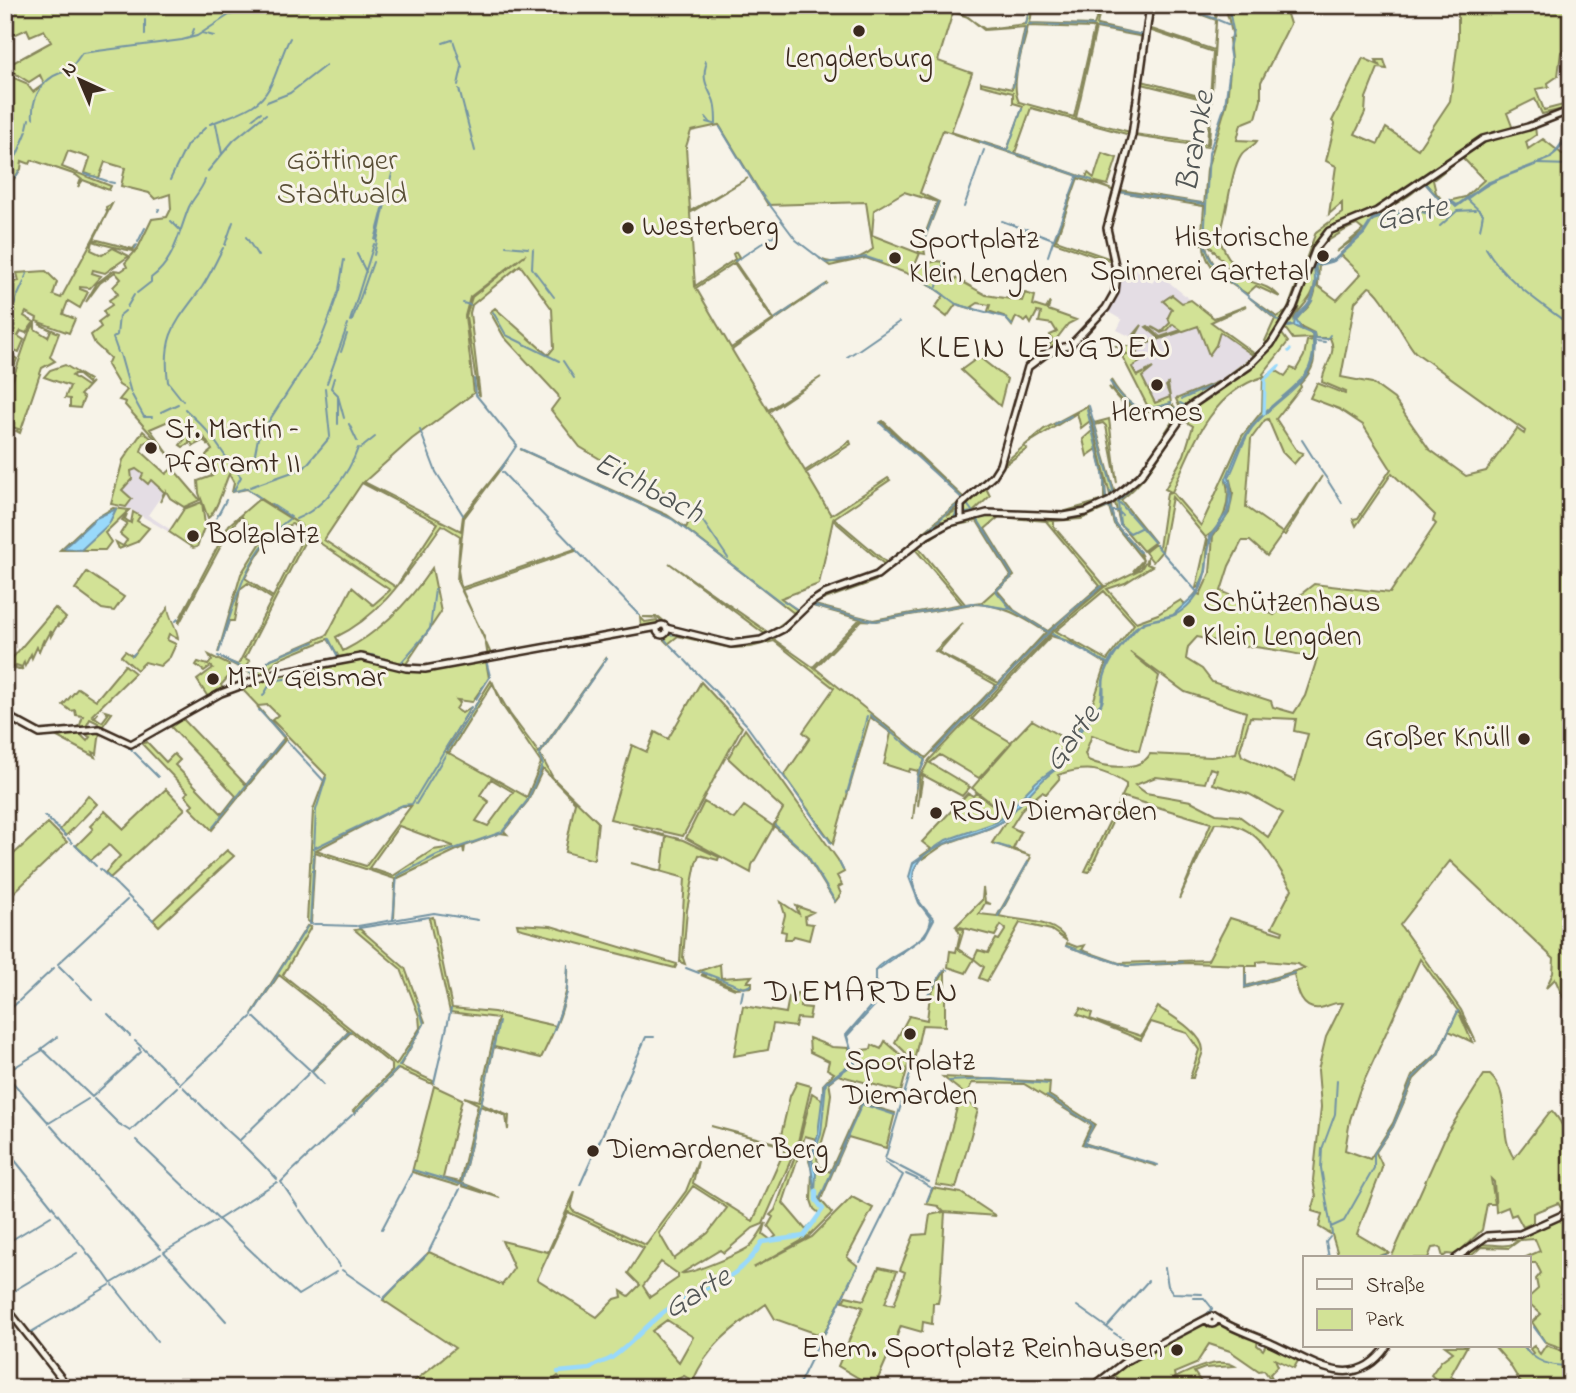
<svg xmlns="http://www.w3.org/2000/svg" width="1576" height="1393" font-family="'Indie Flower',sans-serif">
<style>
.built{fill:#e4dde4}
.green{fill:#d2e296;stroke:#86865a;stroke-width:2;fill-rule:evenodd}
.water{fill:#99d9fb;stroke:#7393a3;stroke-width:2}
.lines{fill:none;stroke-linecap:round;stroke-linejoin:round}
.stream{stroke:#7393a3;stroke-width:2}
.canal{stroke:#99d9fb;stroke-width:3.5}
.river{stroke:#99d9fb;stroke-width:4.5}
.secondary-casing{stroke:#3b2a1e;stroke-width:10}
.secondary{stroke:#f7f3e8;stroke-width:5}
.poi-dot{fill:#3b2a1e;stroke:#f7f3e8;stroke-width:2.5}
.labels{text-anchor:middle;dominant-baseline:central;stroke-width:6;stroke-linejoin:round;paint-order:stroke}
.poi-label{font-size:30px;fill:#3b2a1e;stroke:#f7f3e8;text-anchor:start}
.park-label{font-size:30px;fill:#594f36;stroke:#f7f3e8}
.water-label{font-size:32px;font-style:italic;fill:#525655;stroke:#f7f3e8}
.quarter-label{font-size:33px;letter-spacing:2px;fill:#3b2a1e;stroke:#f7f3e8}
</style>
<rect width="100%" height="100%" fill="#f7f3e8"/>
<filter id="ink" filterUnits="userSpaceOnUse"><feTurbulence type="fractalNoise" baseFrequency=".0143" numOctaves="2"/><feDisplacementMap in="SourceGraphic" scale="14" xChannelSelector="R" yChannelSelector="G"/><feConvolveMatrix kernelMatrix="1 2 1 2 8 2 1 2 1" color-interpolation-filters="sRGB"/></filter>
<g filter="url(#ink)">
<path class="built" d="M 1134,268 L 1152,283 L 1159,274 L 1193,302 L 1211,322 L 1255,356 L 1220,381 L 1154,407 L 1126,355 L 1146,344 L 1117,330 L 1122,320 L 1105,310 L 1119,274 Z
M 136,469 L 164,492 L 148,515 L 171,530 L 169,532 L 126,507 L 131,499 L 122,490 L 131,479 L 131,471 Z"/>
<path class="green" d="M 5,5 L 961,5 L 960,12 L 985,29 L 1026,24 L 1030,5 L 1033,5 L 1030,23 L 1094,25 L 1101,5 L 1097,25 L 1143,35 L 1149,5 L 1131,135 L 1117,189 L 1130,135 L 1031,108 L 1015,153 L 1086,178 L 1088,173 L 1094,178 L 1102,153 L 1117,158 L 1108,185 L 1092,181 L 1116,192 C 1112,206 1105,221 1107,236 C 1109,258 1120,272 1113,296 L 1112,262 L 1054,242 L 1078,176 L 943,130 L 920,193 L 939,202 L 923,243 L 925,254 L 920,253 L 911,275 L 866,258 L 830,266 L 819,258 C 833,267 860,260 873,249 L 866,202 L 768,205 L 719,125 L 691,131 L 686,147 L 690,211 L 748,178 L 690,213 L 695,286 L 735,259 L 733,254 L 736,252 L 739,257 L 735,262 L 774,319 L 828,283 L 732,350 L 768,410 L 821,377 L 769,412 L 805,471 L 850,441 L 851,444 L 806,473 L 831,515 L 888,478 L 890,480 L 834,518 L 887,563 L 936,522 L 940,524 L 943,521 L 936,521 L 963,499 L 881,422 L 883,421 L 964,498 L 995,469 L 1003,446 L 993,474 L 947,516 L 957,510 L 955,519 C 922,532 900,562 875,575 C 848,589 821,590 798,613 L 795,612 L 796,616 C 762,651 737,643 692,633 C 679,631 667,631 659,618 L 643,617 L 659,617 C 682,639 736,646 766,635 L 669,563 L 769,633 L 795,614 L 673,519 L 520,449 L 667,515 L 686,528 L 694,510 L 625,469 L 622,472 L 580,447 L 551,410 L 559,399 L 558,395 L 504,337 L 490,312 L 495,308 L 548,355 L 554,348 L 552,309 L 520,265 L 472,305 L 470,313 L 480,396 L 478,393 L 466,316 L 472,297 L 526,254 L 470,297 L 465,316 L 474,393 L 412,439 L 364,482 L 461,531 L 463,516 L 508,459 L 464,518 L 458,570 L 461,588 L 575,549 L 576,551 L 462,590 L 491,654 L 641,628 L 640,617 L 645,622 L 657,620 L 659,624 L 650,629 L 614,632 L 488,657 L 485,639 L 457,581 L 460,536 L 442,525 C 411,567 385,614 336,637 L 343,651 C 379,633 409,602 432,568 L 441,612 L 406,664 L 363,653 L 339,657 L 328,639 L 277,660 L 264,674 L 254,675 L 223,659 L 238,665 L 272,599 L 248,583 L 240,589 L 234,621 L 229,621 L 218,653 L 241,574 L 262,541 L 241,516 L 230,529 L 179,624 L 179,620 L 229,525 L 259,499 L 302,526 L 247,489 L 232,492 L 234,483 L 229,474 C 224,485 217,512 208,518 L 199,493 L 198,481 L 212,476 L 206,455 L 212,450 L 204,437 L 198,441 L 204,439 L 208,446 L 204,440 L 193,446 L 189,439 L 189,444 L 183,447 L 180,445 L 185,439 L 173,419 L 150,429 L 171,457 L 125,405 L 126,402 L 119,400 L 127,390 L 119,385 L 107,365 L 110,358 L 95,344 L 91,335 L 101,327 L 98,322 L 106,316 L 103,311 L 112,305 L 109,300 L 118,294 L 113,287 L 121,279 L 115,272 L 100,283 L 86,302 L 97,283 L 114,270 L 121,271 L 127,267 L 125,263 L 138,248 L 152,219 L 167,217 L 171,209 L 170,194 L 155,199 L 149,193 L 121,186 L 125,168 L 105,162 L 99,178 L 85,173 L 90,158 L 68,151 L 62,167 L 111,186 L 109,190 L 83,180 L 78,187 L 81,179 L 76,175 L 32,160 L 30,164 L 22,161 L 21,169 L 11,183 L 12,194 L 5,191 L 5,74 L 26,83 L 33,92 L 44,84 L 40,75 L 29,82 L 5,67 L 51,42 L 44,30 L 30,36 L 27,29 L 12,36 L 9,29 L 5,30 ZM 953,12 L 968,17 L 984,30 L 1025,27 L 1012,89 L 981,82 L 981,85 L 1013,93 L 1013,103 L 1023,106 L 1007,150 L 951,132 L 972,73 L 938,61 ZM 1028,26 L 1094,28 L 1074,117 L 1019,102 C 1009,83 1024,47 1028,26 ZM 1096,28 L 1144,37 L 1130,132 L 1076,118 ZM 1078,178 L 1115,191 L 1105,233 L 1111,259 L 1056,240 ZM 904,192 L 937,202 L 918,253 L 872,235 L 874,210 ZM 734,263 L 773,320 L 731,348 L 696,288 ZM 362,483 L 438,523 L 396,587 L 324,540 ZM 833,520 L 885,565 L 871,575 L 823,592 L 797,610 L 781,598 L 819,584 ZM 292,524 L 305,534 L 273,597 L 245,578 C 256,558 269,530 292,524 ZM 308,535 L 390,590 L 373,605 L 352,587 L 327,635 L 271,659 L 255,674 L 244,669 L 250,661 L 245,658 Z
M 1175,5 L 1215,19 L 1217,5 L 1209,143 L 1207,147 L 1134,136 L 1120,190 L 1203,203 L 1203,206 L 1120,192 L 1110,220 L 1134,136 L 1142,136 L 1133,134 L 1149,28 L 1214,50 L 1216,20 ZM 1149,30 L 1213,52 L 1210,99 L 1142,81 ZM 1142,84 L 1210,101 L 1207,144 L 1134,134 Z
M 1225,5 L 1284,5 L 1290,24 L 1261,82 L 1261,100 L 1256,118 L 1241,124 L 1237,140 L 1257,141 C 1253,148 1245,148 1241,155 C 1230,172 1228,214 1219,237 C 1221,246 1238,276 1246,280 C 1257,284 1270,286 1280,297 L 1256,286 L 1247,294 C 1231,284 1204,269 1204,245 L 1206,245 C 1209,261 1219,272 1231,282 L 1237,277 L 1208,244 L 1201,244 L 1207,169 L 1227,102 L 1231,60 L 1229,39 L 1233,37 Z
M 1458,5 L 1571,5 L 1571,43 L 1561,52 L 1558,76 L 1548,83 L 1549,87 L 1536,89 L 1544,110 L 1571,103 L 1571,107 L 1542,114 L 1535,99 L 1507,113 L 1513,129 C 1472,138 1445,161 1416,190 C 1404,201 1386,207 1375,218 L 1410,208 L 1439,214 L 1444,204 L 1424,182 L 1484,139 L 1535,126 L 1536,135 L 1526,142 L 1528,149 L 1543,139 L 1571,161 L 1571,1015 L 1555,979 L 1546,988 L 1553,973 L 1554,959 L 1450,861 L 1400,925 L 1461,1010 L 1476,1042 L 1458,1010 L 1472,1042 L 1449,1031 L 1438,1055 L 1414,1079 L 1393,1127 L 1376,1152 C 1377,1157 1382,1161 1382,1167 C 1382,1172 1360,1223 1357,1234 L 1389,1253 L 1372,1258 L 1339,1258 L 1332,1235 L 1319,1227 L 1322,1214 L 1312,1211 L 1316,1197 L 1313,1180 L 1321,1107 L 1318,1070 L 1326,1037 L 1343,1003 C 1333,1001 1329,1007 1320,1008 C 1300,1011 1297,988 1294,974 L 1245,988 L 1245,965 L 1188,963 L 1127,966 L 1066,946 L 1067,943 L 1077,947 L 1085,945 L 1082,950 L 1119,963 L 1208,960 L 1230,918 L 1282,934 L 1283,931 L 1272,927 L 1292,889 C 1270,856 1259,822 1215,823 L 1179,899 L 1211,823 L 1124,797 L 1089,872 L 1085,871 L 1126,788 L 1126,784 C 1103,769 1087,765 1058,775 L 1060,778 L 1046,794 L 1042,792 L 1023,808 L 1011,827 L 1021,832 L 1013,849 L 1031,856 L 992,843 L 1009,817 L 990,828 L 945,844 L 923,859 L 921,856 L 931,849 L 922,842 L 968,793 L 973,796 L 976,793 L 1004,813 L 972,788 L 1012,742 L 979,778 L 940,755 L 930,763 L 970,787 L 962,796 L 923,775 L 918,806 L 920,777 L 929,760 L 1054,630 L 1104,587 L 1141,569 L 1147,559 L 1147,564 L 1152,566 L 1125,583 L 1107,589 L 1136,622 L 1158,614 L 1181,600 L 1186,605 L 1196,593 L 1200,595 L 1210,573 L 1213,536 L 1229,513 L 1233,493 L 1230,480 L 1226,481 C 1232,503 1222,528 1206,537 L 1208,540 L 1206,571 L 1199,587 L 1196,588 L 1207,539 L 1172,497 L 1162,551 L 1153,562 L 1145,552 L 1155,544 L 1159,548 L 1167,493 L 1171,492 L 1165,489 L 1184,455 L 1193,426 L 1183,420 C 1164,447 1149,479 1121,500 L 1155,542 L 1143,551 L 1120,524 L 1115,503 L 1142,479 L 1191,409 L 1255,364 L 1282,334 L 1288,342 L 1263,374 L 1265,377 L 1275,370 L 1285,376 L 1291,368 L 1296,370 L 1304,356 L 1307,341 L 1313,340 C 1316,359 1315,369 1300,384 L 1301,387 L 1276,419 L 1297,451 L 1303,453 L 1294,464 L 1282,452 L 1268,419 L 1265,420 L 1251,439 L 1246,507 L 1283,533 L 1322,476 L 1285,535 L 1282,535 L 1267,556 L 1250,541 L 1242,541 L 1229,566 L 1221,591 L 1274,615 L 1314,584 L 1390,593 L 1436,524 L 1433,521 L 1435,515 L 1392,473 L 1356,526 L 1353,519 L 1358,518 L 1391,469 L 1363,425 L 1339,409 L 1310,398 L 1317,383 L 1345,394 L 1346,392 L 1322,382 C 1324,364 1338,354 1330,338 L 1315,338 L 1314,333 L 1296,324 C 1296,313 1303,314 1309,306 C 1317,295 1318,275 1315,265 L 1319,263 L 1318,286 L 1337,300 L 1361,274 L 1340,254 L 1363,233 L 1336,252 L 1363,230 L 1357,225 C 1341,229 1331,243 1316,245 C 1302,281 1289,322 1263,351 C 1241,376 1209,388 1185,409 L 1180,408 L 1176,399 L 1220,381 L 1254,356 L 1220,332 L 1216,345 L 1209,355 L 1198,326 L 1146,344 L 1132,337 L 1142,325 L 1135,337 L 1148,342 L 1159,338 L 1146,327 L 1148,326 L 1160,337 L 1181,330 L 1173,324 L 1167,331 L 1161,333 L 1152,327 L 1161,332 L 1170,323 L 1168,317 L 1172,309 L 1163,301 L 1172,295 L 1182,303 L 1191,300 L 1214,318 L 1246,306 L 1211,322 L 1255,354 L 1267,343 L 1265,341 L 1275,319 L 1250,298 L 1277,317 L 1287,311 L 1316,232 L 1342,213 L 1342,203 L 1329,214 L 1336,166 L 1326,161 L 1335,124 L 1332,121 L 1363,58 L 1379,65 L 1376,60 L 1384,60 L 1387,69 L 1378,68 L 1366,98 L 1365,113 L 1355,134 L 1378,144 L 1386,128 L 1418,149 L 1450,101 L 1458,40 ZM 1462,157 L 1484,180 L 1465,197 L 1444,202 L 1436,193 L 1433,180 ZM 1369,287 C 1381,289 1403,339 1415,352 L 1525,431 L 1524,434 L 1517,429 L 1486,471 L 1466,476 L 1429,449 L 1394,399 L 1372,383 L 1341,377 L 1355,302 ZM 1263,377 L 1262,411 L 1242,436 L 1201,526 L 1172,492 C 1192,447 1211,392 1263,377 ZM 1104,591 L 1134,624 L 1107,660 L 1056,631 ZM 1051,636 L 1071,642 L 1106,664 L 1089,714 L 1067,740 L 1032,720 L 1011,742 L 972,719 ZM 1197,637 C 1236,647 1277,647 1317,659 L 1305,696 L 1294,713 L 1273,707 L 1271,701 L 1212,682 L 1202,669 L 1186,659 L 1188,647 ZM 1130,652 L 1185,692 L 1246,712 L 1236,753 L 1211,757 L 1150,754 C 1140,772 1105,768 1088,760 L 1085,754 L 1092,735 L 1139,751 L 1159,676 ZM 1250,717 L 1296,719 L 1294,731 L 1308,734 L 1295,781 L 1242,756 L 1240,750 ZM 1210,768 L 1217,770 L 1213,784 L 1249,794 L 1283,813 L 1268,837 L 1239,816 L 1216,814 L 1191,801 L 1146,793 L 1135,785 L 1156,777 L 1205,783 ZM 1420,959 L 1458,1011 L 1438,1053 L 1412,1076 L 1393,1123 L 1370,1159 L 1345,1150 L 1350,1120 L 1359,1092 ZM 1265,961 L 1297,964 L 1305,968 L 1246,986 L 1246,966 L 1257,966 L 1257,962 Z
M 112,204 L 94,239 L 133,249 L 136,245 L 133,251 C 117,248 107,246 93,241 L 91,250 L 102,255 L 113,248 L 129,256 L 105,273 L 93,270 L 92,273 L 101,276 L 90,288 L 80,287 L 80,289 L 88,292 L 80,308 L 68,301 L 63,314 L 75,319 L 69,333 L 36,321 L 37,318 L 26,312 L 24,316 L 34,322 L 26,333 L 21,331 L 18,336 L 24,340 L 19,352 L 14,350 L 11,355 L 17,359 L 12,371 L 5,370 L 5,284 L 19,281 L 17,273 L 46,271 L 57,282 L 53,295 L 61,298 L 107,213 L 106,207 Z
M 1314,255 C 1312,264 1317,269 1316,278 C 1313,300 1305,301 1294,318 L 1296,327 L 1312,333 L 1313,338 L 1293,339 L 1285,328 L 1297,312 Z
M 936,261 L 946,262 L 943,271 L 986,295 L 1022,301 L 1025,293 L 1035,296 L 1033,305 L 1046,309 L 1050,302 L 1048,310 L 1076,320 L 1068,324 L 1055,341 L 1057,347 L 1044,351 L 1053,341 L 1050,335 L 1057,332 L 1052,324 L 1039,322 L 1041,313 L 1037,312 L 1031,324 L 1028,319 L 1025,322 L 1016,317 L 1012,326 L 1004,316 L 988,311 L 990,305 L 978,303 L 972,307 L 976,310 L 956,304 L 947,317 L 935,308 L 944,295 L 915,275 L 923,265 Z
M 35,324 L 35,329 L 48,337 L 51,330 L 39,324 L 59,333 L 50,357 L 55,361 L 42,368 L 20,433 L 16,431 L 19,429 L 5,425 L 5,402 L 29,332 Z
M 1116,346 L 1147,346 L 1136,351 L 1140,362 L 1132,367 L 1137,376 L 1153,368 L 1142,377 L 1155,403 L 1170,397 L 1166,386 L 1168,384 L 1171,403 C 1148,412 1115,410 1111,380 C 1120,395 1130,408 1149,409 L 1122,356 L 1127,354 Z
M 979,357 L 1007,379 L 1000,406 L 961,370 Z
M 65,365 L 89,380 L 88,383 L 76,373 L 72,376 L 87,386 L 92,382 L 80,395 L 84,398 L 80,408 L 70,407 L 70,399 L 65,398 L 70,386 L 44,377 L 50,370 Z
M 1109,387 L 1133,411 L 1151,412 L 1173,405 L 1179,413 L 1146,468 L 1114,497 L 1110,495 L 1091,416 L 1094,423 L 1109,419 L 1117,483 L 1106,426 L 1103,423 L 1095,425 L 1115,493 L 1138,475 L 1177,414 L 1173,407 C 1141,413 1130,418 1109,387 Z
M 1087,406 L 1105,478 L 1106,500 L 1067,515 L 963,515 L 961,508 L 985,486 L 990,496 L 973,512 L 998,510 L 1059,513 L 1104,500 L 1104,477 L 1097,449 L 1087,456 L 1083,439 L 1092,431 L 1090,421 L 1081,428 L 1077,413 L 1024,446 L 1027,449 L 1003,466 L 1003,464 L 1044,429 Z
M 143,431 L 152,439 L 144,443 L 141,451 L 166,474 L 175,466 L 176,472 L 200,500 L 184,507 L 170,498 L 166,491 L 160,502 L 164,492 L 151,480 L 148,484 L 141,478 L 143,474 L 136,469 L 131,471 L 132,479 L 122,490 L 132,499 L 126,507 L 111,504 L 123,460 Z
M 202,502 L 205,525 L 197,547 L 193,548 L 169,532 L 184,509 Z
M 1111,506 C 1112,511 1112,518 1115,523 C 1122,537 1160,560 1133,571 L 1143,560 L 1114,524 L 1109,507 L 1081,519 L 1054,521 L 1054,527 L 1104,585 L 1056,625 L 925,759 L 918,778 L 913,819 L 918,771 L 910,769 L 909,772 L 884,764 L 891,733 L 870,717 L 833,844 L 784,776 L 810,738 L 803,732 L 834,688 L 774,641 L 751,647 L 730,648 L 678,636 L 668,644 L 664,640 L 668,636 L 665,636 L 670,633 C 708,632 730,652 772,638 L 813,667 L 860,619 L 812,606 L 815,605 L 873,620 L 962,604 L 915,549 L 875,581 L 814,603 L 786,631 L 775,637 L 818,598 L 868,581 L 926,538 L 960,521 L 995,515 L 1052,521 ZM 999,517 L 1046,521 L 1100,586 L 1048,631 L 1014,610 L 997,590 L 1014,576 L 985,529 ZM 977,521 L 1011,576 L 982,602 L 965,604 L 918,547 L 948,527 ZM 972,604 C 1002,604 1021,616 1046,632 L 999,683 L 938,652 L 963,623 L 935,651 L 996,685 L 926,758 L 815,668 L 862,620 L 877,621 Z
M 113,508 L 129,510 L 105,533 L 111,542 L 105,550 L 60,550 L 91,521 Z
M 133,512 L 140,516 L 137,521 L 149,528 L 137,542 L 119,549 L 116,542 L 123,546 L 127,540 L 120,534 L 127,523 L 122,520 L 127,514 L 125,519 L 131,523 Z
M 87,572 L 124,597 L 114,611 L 102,609 L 75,589 Z
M 55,608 L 66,618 L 59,626 L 58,624 L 51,636 L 51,631 L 44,644 L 44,639 L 39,651 L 37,647 L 32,658 L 31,654 L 25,666 L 24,662 L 22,667 L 16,665 L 15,668 L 23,669 L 18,670 L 8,663 Z
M 168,608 C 169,619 178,629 178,639 L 169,634 L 167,640 L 176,644 L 170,657 L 160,666 L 145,662 L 137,670 L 121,656 L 125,651 L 133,656 Z
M 209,655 L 229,665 L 228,671 L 231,674 L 221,685 L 223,689 L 208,697 L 197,680 L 213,668 L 211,666 L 204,671 L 196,665 L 198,662 L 208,665 L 212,660 Z
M 607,657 L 540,754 L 553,778 L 598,822 L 594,860 L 565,852 L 575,802 L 543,769 L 528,801 L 504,831 L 507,834 L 500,833 L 465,846 L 464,853 L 463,847 L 396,879 L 394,918 L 395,879 L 315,852 L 311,923 L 307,921 L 313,810 L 326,775 L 272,720 L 278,715 L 268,705 L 258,706 L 241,688 L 276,676 L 363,659 L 415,671 L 486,661 L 489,678 L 472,702 L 457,700 L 460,703 L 456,709 L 462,713 L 471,707 L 444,751 L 448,753 L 447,750 L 491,681 L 510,714 L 539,753 ZM 493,683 L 502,705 L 541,763 L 527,797 L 449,753 ZM 491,779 L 513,792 L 488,826 L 476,821 L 489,802 L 480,795 ZM 401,806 L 411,806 L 366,866 L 316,850 ZM 399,826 L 453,846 L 453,847 L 433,850 L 393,876 L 369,868 Z
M 125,665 L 135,673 L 92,715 L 94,717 L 98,713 L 95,717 L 102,722 L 108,714 L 105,711 L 112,713 L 102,727 L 96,727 L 98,723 L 90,719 L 85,729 L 73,730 L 80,725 L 83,716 L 76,715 L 75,710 L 71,711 L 63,705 L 65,703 L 78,688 L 96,700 Z
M 701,682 L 742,727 L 683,836 L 610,819 L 632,745 L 647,752 L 655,732 L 668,739 Z
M 257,706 L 286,739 L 212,830 L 190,808 L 193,804 L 185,795 L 188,792 L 142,744 L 147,742 L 166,762 L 174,754 L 180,760 L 175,765 L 222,814 L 236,796 L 171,727 L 183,719 L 246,785 L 284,738 Z
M 745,729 L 838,860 L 844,872 L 837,876 L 842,885 L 838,887 L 841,894 L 835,902 L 805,853 L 774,826 L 752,865 L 751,873 L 686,838 L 704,802 L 734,819 L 744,806 L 773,826 L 783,809 L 728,758 Z
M 100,731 L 97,754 L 93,752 L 95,757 L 57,737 L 79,733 L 87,741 L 90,737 L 84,734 L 85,732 Z
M 166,789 L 185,809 L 110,878 L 105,873 L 120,856 L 109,845 L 91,860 L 76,846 L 93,829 L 90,826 L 105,811 L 124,829 Z
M 88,795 L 97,804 L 66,836 L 60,830 Z
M 48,823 L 67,842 L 5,901 L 5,862 Z
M 632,827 L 683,840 L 719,857 L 718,860 L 699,855 L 696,863 L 687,910 L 683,958 L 685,964 L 680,962 L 685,878 L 631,863 L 662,871 L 666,837 Z
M 227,850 L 234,856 L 159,926 L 153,920 Z
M 1031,857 L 999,916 C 1021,922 1054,918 1067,941 L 1051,930 L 1020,923 L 987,981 L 979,978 L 984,967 L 974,959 L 966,973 L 948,967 L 950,951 L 956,952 L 960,934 L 957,928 L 964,929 L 958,949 L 974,959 L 978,950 L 988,953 L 996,939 L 999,940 L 1006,929 L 1001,925 L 995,936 L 956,926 L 982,900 L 983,888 L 985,902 L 991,904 L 985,903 L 979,914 L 997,916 Z
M 781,902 L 799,914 L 796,906 L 813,912 L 805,916 L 806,923 L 813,924 L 809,940 L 794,936 L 792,939 L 785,939 L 786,932 L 781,931 L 785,915 Z
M 433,917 L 452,1008 L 494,1012 L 556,1026 L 567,989 L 568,964 C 570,999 556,1028 541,1058 L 494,1047 L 481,1104 L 509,1116 L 508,1130 L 506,1116 L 480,1106 L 462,1183 L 500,1198 L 462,1186 L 462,1183 L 458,1186 L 412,1172 L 434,1086 L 462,1099 L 443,1178 L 460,1182 L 478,1104 L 464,1097 L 479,1101 L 498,1018 L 450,1012 L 429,918 Z
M 517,924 L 551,926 L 677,964 L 675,968 L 518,928 Z
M 307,926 L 311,927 L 283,975 L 396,1065 L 420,1028 L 419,1016 L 401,969 L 355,930 L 360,929 L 405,968 L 425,1022 L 400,1066 L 433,1081 L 432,1084 L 398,1069 L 355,1113 L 353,1111 L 392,1071 L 392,1065 L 351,1032 L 312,1071 L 349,1031 L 279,975 L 252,1014 Z
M 720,964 L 721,978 L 752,976 L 747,982 L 752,982 L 752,987 L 735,988 L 715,979 L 735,989 L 701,975 L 707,975 L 699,971 Z
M 945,970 L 945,1026 L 922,1025 L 914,1061 L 895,1042 L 909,1016 L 927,1020 L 930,995 Z
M 797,993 L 801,993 L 800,1007 L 811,1008 L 809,1019 L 797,1018 L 795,1027 L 773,1024 L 768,1050 L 734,1056 L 743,1006 L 786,1013 L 789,997 L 796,998 Z
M 1158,1007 C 1170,1015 1203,1033 1203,1050 C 1202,1059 1195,1069 1193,1078 L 1190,1078 L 1199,1050 L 1187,1033 L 1151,1022 L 1141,1040 L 1077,1014 L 1081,1008 L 1092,1013 L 1090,1019 L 1141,1036 Z
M 809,1038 L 832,1047 L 849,1048 L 851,1058 L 856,1060 L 854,1065 L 860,1067 L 862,1050 L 871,1049 L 872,1045 L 881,1049 L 885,1041 L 909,1062 L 901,1092 L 838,1075 L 829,1082 L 831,1094 L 827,1125 L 817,1159 L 820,1167 L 830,1172 L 861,1103 L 895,1113 L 886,1148 L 848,1137 L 821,1199 L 818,1197 L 832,1213 L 808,1237 L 753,1268 L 812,1237 L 852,1197 L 873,1208 L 847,1257 L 858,1266 L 823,1336 L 775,1319 L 766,1304 C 736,1326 708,1344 693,1381 L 684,1376 L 660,1388 L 566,1388 L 553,1380 L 560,1378 L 558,1376 L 543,1388 L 406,1388 L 455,1348 L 383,1300 L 429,1252 L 502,1285 L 514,1268 L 502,1241 L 548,1252 L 575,1192 L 571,1208 L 573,1211 L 646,1245 L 686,1191 L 698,1161 L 693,1183 L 753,1221 L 786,1147 L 711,1126 L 779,1144 L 790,1096 L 797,1082 L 811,1086 L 797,1146 L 763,1224 L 753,1228 L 724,1253 L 720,1250 L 682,1273 C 688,1275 742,1253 750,1246 C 757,1239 761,1231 766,1223 L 763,1234 L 771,1240 L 776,1236 L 768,1226 L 773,1217 L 770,1215 L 775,1210 L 797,1151 L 812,1093 L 823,1100 L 823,1085 L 834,1073 L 827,1069 L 829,1061 L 810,1052 ZM 805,1136 L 816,1139 L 809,1161 L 812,1170 L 811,1200 L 814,1209 L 820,1214 L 806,1230 L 783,1203 ZM 693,1186 L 727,1208 L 708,1233 L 674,1259 L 659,1233 ZM 568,1212 L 644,1248 L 628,1273 L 640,1285 L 629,1296 L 621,1291 L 622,1297 L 615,1299 L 597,1317 L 537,1279 ZM 661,1262 L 678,1274 L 678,1278 L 650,1297 L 643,1286 ZM 667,1320 L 693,1337 L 679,1362 L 652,1331 Z
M 1484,1075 L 1490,1075 C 1513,1096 1497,1134 1514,1158 L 1549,1113 L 1552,1111 C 1576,1135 1571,1177 1571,1210 L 1564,1213 L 1558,1203 L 1533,1213 L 1533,1223 L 1523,1227 L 1516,1214 L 1511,1216 L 1508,1207 L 1496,1212 L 1494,1182 L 1491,1179 L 1495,1204 L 1487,1204 L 1482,1230 L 1456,1255 L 1447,1254 L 1443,1257 L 1440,1247 L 1432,1248 L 1428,1258 L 1391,1258 L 1447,1133 Z
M 943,1077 L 1050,1082 L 1049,1095 L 1095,1124 L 1084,1143 L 1157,1166 L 1082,1144 L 1091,1125 L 1024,1084 L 972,1083 L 966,1095 Z
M 960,1097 L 978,1110 L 956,1188 L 936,1185 Z
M 933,1188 L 961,1193 L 996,1216 L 945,1212 L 940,1292 L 938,1303 L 933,1303 L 932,1324 L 923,1322 L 922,1332 L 901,1326 L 874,1388 L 857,1388 L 860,1379 L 838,1366 L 863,1307 L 843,1301 L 846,1296 L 864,1300 L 879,1267 L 897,1271 L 885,1303 L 894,1305 L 905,1272 L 900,1270 L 914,1235 L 927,1234 L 930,1215 L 944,1212 L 938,1206 L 926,1204 Z
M 1571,1212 L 1571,1351 L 1545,1342 L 1532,1322 L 1541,1314 L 1531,1305 L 1529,1297 L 1538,1289 L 1536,1279 L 1541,1273 L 1536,1263 L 1529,1263 L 1529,1258 L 1524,1258 L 1540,1251 L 1535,1239 L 1520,1240 L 1509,1248 L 1481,1247 L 1469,1258 L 1471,1248 C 1484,1238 1503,1252 1518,1241 L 1512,1240 L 1512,1237 Z
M 1204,1321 L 1215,1327 L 1221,1325 L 1258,1340 L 1257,1345 L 1263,1350 L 1267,1343 L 1299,1359 L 1294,1368 L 1275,1359 L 1278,1366 L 1270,1374 L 1277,1388 L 1264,1370 L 1259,1371 L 1230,1351 L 1209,1344 L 1196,1364 L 1174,1373 L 1175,1378 C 1189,1371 1219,1356 1235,1366 L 1205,1368 L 1194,1372 L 1205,1388 L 1125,1388 L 1115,1375 L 1099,1388 L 1093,1388 L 1121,1365 Z
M 1546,1345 L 1571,1354 L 1571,1388 L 1524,1388 L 1508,1362 L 1494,1346 L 1524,1346 L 1531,1355 L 1533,1353 L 1530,1349 L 1534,1346 L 1540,1354 Z
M 1445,1346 L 1467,1346 L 1451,1375 L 1461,1388 L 1445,1388 L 1431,1375 L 1441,1361 L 1453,1352 Z"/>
<path class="water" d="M 1571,130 C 1556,166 1529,165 1497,180 C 1482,186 1469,198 1456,207 L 1451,202 L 1439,217 C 1418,207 1396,213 1373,220 L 1364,234 L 1334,261 L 1315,266 L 1318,277 L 1312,301 L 1296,320 L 1302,330 L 1314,333 C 1322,384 1279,393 1252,428 C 1241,443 1237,462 1229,477 C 1232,490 1233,506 1225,519 C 1221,525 1215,529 1212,536 C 1202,567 1212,589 1180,612 C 1167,622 1147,616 1136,629 C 1124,642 1108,661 1104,678 C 1102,687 1106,697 1101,705 C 1086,731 1065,738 1057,769 C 1034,783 1018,812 998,824 C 966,841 893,844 918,899 C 921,906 929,913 934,919 L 925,936 L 876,971 L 876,1004 L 847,1036 L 855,1063 L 826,1083 L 821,1134 L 812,1160 L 816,1173 L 815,1193 L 810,1161 L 818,1134 L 824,1084 L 854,1061 L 846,1035 L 875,1001 L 875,970 C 889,952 928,946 931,919 L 919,903 L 909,877 L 913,863 L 946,840 L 997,822 L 1036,782 L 1055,768 L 1059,753 L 1101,703 L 1103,680 L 1109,661 L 1135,628 L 1144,622 L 1173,615 L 1197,593 L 1206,571 L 1210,536 L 1227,512 L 1230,489 L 1226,479 C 1234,461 1240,441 1253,425 C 1279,391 1321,384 1312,334 L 1294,326 L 1288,327 L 1286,326 L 1294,325 C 1295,312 1303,313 1309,303 C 1316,291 1316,275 1313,264 L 1335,259 L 1363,233 L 1372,219 L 1409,209 L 1438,216 L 1450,200 L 1457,205 L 1487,183 L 1551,158 Z
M 116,509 L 109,524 L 81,550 L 64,548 L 96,518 Z"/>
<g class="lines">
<path class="stream" d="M 1177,5 L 1216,19
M 1228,5 L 1233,30 L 1229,49 L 1231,61 L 1225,105 L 1209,153 L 1204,243 L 1210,259 L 1222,275 L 1281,323
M 1218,20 L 1230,25
M 1026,24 L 1031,5
M 1029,24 L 1094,26
M 1097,27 L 1144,35
M 202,33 L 214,36
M 145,35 L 145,20
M 191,37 L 194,29
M 453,40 L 462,67 L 458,85
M 443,43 L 452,40
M 705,61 L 706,63
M 706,65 C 702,79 707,87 712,97 C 716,103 716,118 716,124
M 1013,87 L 1026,27
M 459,89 L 475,151
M 267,102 L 290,93 L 326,65
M 706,117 L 710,122
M 33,118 C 31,96 45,74 69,71 L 82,53 L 182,40 L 197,36 L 229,15 L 267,5
M 253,118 L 261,112
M 706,122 L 714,124
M 210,124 C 224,118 239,114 252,106 C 276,92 277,61 290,38
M 216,124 L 222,154
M 720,127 L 758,190
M 27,128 L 29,119
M 1520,132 L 1535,127
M 980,142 L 994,147
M 996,147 L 1001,149
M 1002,149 L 1007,151 L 1022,109
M 1010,152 L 1018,155
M 1020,155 L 1030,159
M 1032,159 L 1033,160
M 1035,161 L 1038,162
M 1040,162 L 1054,167
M 1537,164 L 1571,165
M 5,168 L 17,155 L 27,131
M 1056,168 L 1074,174
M 208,171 L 234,140 L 266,114
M 85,174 L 96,177
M 17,175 L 19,171
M 1075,175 L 1092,180
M 98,178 L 107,181
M 170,180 L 187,145 L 206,127
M 109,182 L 114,183
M 1425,183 L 1447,208
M 6,185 L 16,176
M 760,192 L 796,240 L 826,263 L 866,257 L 881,262
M 1120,192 L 1205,204
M 1467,199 L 1483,214 L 1482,219
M 964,207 L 984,150
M 158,211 L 159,209
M 171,221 L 180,230
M 1002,221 L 1010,224
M 1011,224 L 1024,229
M 1440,226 L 1457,211 L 1475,210
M 1026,229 L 1053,239
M 1480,229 L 1482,220
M 1106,233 L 1109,248
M 246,237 L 258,256
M 1054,239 L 1077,177
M 375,240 L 394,166
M 924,240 L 938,202
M 138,242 L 145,228
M 225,245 L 233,222
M 506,246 L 528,248
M 135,248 L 137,245
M 1486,248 C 1503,279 1543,305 1571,326
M 533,249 L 532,268 L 554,297
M 357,254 L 366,272
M 374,255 L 385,204
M 743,256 L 779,232
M 1048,256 L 1053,241
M 735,261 L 742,257
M 940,273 L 944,263
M 916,274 L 956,304 L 1004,317 L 1012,325
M 25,278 L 27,274
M 937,287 L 939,276
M 137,293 L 151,282 L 151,278 C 175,261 179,231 189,207 C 193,198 201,191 205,180
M 812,294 L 825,285
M 18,295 L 24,282
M 463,303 L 470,305
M 127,307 L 134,295
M 332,310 L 339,290 L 344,260
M 493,312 L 506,335 L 559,361
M 775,319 L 792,307
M 350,321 L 374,244
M 352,321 L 373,262
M 5,331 L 17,297
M 1315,338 L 1327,339 L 1330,335
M 1316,341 L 1325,342
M 857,351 L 899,322
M 118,352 L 113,338 L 117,335 L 119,316 L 125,311
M 341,352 L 347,334
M 120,354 L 131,393
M 847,357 L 855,352
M 563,361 L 574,378
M 334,378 L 331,388 L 338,395 L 338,424
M 474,379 L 476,395 L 517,445 L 500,470
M 1110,382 C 1127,407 1142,414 1171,403
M 327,383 L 348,324
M 325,388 L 330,436
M 132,395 L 144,417
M 338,396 L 344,418
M 1182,399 L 1216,384
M 183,401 L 168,382 C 162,333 176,323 202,287 C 210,275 216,261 223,248
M 1180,403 L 1186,406
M 1190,403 L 1221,382
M 1089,406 L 1114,494
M 185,409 C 194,418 205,427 212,437 C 222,451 230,464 241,477 L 233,492
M 1087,410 L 1102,470
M 161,412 L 178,404
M 144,417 L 152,417
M 880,423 L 963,499
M 349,424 L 357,441
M 1055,424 L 1071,416
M 420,430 L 436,472 L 463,515
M 1302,440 L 1314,459
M 1161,443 L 1178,415 L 1175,408
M 360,449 L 375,437
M 521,449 L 672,519 L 782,603
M 1315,461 L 1317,463
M 253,464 L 258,438 L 320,342 L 332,311
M 1318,465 L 1319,467
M 1320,469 L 1327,479
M 502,472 L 576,549
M 1103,473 L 1106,499
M 1328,481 L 1335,492
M 250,487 L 304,468 L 330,437
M 248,489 L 253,493
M 236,491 L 247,488
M 1110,491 L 1112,495
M 1336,493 L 1342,503
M 255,494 L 261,498
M 959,503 L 960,502
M 1120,503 L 1154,542
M 271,504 L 291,517
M 967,504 L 972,511
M 698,505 L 698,514 L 728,558
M 965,505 L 965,513 L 985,511
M 1101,509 L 1110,507 L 1115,524 L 1132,543
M 1111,511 L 1118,511 L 1122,515
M 980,518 L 996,516
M 296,519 C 324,508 349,474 358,448
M 978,520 L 1012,575 L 1010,579
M 938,521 L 957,505
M 1120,525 L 1118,501 L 1147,473 L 1164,446
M 938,526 L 954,518 L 957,511
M 1122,526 L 1130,533 L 1140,528
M 209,532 L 226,500
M 1133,545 L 1140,552
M 1156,545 L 1198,593
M 577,551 L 639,615
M 889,563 L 936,523
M 882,575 L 904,557
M 1000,587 L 1008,580
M 999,588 L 996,591 L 1011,609 L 1048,632
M 846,589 L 877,578
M 784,601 L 800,611
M 814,606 L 874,621 L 973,603 L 1011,609
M 1077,607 L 1102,586
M 176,621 L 178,619
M 662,633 L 664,633
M 1047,634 L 1075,608
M 1052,634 L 1109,664
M 667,635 L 680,634
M 776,637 L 799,617
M 329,639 L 338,657
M 665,639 L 668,643
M 670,645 L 683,658
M 536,646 L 569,640
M 737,646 L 772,639
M 219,652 C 234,603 246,551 289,519
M 132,656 L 135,653
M 218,656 L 255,674 L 271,659 L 314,642
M 353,656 L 371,655 L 401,664
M 340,658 L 350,656
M 332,660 L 338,658
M 685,660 L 695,671
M 400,664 L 430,629 L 435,589
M 400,669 L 424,672 L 485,661
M 696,672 L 701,677
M 702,678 L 712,688
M 244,681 L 254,678
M 999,684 L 1046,635
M 230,687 L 242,682
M 713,689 L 723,700
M 263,696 L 272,681 L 316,674 L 321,667 L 329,665
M 476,699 L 490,676 L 487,664
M 725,702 L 729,707
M 731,708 L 746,724
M 259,710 L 283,736
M 870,715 L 891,732
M 747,726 L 763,748
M 167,727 L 173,723
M 163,729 L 166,728
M 892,733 L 900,740
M 861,739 L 867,716
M 144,741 L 147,739
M 287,741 L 323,780
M 902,741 L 921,756
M 129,748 L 142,742
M 131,749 L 132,750
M 445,749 L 471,707
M 764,749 L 778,768
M 448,750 L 479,700
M 134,752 L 141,759
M 934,752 L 997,686
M 142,761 L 158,777
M 543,765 L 539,754 L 607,658
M 853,769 L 861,741
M 779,770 L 788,782
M 253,777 L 282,741
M 248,783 L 252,778
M 789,783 L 824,833
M 916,788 L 918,775 L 925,761 L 922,757
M 240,793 L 247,784
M 847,793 L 853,772
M 416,804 L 446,754
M 227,810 L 239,794
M 45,816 L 66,836
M 775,825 L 806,853 L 835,901
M 213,827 L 225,812
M 825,834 L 831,843
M 68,838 L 72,843
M 995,844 L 1009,848
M 75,845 L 82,852
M 314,848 L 403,805 L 412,804 L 444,751
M 314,850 L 316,810 L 326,778
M 83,853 L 85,855
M 86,856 L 96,866
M 839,862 L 843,870
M 100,869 L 117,885
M 118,886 L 135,903
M 137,904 L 153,920
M 998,916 L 1028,862
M 393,919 L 397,876 L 437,855 L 502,832 L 527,801 L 542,767
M 312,924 L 310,924 L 314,852
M 314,924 L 322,924
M 323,925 L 356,926
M 358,926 L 434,913 L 478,920
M 359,928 L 429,917
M 1066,946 L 1127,966 L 1183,962
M 58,964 L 127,900
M 59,966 L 73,980
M 686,968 L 699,973
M 945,970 L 947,970
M 279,972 L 307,927
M 702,972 L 744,988
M 1246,974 L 1245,987 L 1294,973
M 938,979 L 943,971
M 76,983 L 86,993
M 935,984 L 937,981
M 744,988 L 751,985
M 87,994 L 92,999
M 928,994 L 934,986
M 741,1001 L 743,991
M 5,1014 L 54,968
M 108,1014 L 118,1024
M 252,1015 L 278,974
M 254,1017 L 281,1043
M 119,1025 L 130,1036
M 553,1033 L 567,993 L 568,965
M 135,1041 L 144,1049
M 282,1044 L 310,1070
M 139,1048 L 140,1050
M 43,1050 L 41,1049 L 57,1037
M 145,1050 L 156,1061
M 157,1062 L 169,1074
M 913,1064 L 885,1159 L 929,1182
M 914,1065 L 918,1068
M 399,1066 L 424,1024 L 418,1004
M 920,1069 L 924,1071
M 5,1073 L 43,1050 L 92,1097 L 141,1052
M 6,1075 L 49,1123 L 88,1099
M 171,1075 L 178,1082
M 949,1081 L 992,1079 L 1049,1084
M 434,1083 L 451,1009
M 180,1084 L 251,1017
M 323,1084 L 311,1071 L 350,1031
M 183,1087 L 197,1101
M 1047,1096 L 1093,1125 L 1084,1144 L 1158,1165
M 94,1099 L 106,1111
M 199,1103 L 216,1120
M 481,1104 L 499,1022
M 107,1112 L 118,1123
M 354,1114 L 397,1069
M 218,1121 L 225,1128
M 119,1124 L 121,1125
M 51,1126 L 161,1249
M 122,1126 L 130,1131 L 177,1087
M 226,1129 L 238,1140
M 136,1140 L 272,1271
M 239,1141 L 309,1073
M 240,1142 L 266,1168
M 5,1148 L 6,1150
M 9,1153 L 55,1210
M 268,1169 L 277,1179
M 413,1170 L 460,1184
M 290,1173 L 352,1115
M 289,1174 L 281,1182 L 298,1207
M 906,1174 L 917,1179
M 918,1180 L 930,1187
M 462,1181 L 480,1106
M 462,1184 L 468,1186
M 580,1185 L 646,1037 L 654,1037
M 820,1198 L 862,1104 L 895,1115
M 927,1201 L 932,1188
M 819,1202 L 820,1201
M 300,1210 L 340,1267
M 56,1212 L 82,1246
M 219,1219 L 277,1182
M 216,1221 L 164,1252 L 226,1321
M 1331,1227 L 1344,1221 L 1374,1168 L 1374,1154 L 1393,1126 L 1413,1078 L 1438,1054 L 1458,1011
M 382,1229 L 411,1174
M 1332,1234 L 1321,1168 L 1322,1149 L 1335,1114 L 1337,1080
M 5,1244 L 51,1216
M 83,1247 L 88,1254
M 429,1251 L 460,1189
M 89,1255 L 103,1272
M 1329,1258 L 1326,1242 L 1330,1237
M 1373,1258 L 1386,1255
M 860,1262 L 903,1175 L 885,1163
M 1165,1268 L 1168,1286 L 1173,1293 L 1202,1294
M 342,1270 L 381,1297
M 273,1272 L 298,1295 L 336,1272
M 104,1273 L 111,1283
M 399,1282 L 426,1255
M 112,1283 L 161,1254
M 113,1285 L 125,1300
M 846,1289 L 857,1267
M 5,1296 L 77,1253
M 1193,1298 L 1204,1298 L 1212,1308
M 383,1299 L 398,1284
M 126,1301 L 157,1341
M 1077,1306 L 1112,1331
M 1205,1316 L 1212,1309
M 1107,1327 L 1148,1281
M 1534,1327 L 1544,1341
M 1176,1331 L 1202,1317
M 31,1332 L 110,1285
M 825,1333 L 845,1292
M 1114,1333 L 1120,1337
M 1162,1338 L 1174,1332
M 1122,1339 L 1127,1342
M 1128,1343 L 1141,1350 L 1150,1344
M 1523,1346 C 1536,1363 1550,1366 1571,1366
M 1126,1364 L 1137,1358
M 1100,1378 L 1112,1368
M 797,1388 L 823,1335"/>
<path class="canal" d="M 1289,351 L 1290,350
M 1264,413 L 1265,379 L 1279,366"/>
<path class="river" d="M 558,1372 L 590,1369 C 597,1361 605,1363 613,1357 C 632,1344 646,1325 665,1311 C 700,1287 741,1282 762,1242 L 804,1236 L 823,1209 L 816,1200 L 816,1191"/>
<defs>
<path id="secondary" d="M 961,518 L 961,505 L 993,476 L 1000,465 L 1028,367 L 1048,352 L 1071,345 L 1106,308 L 1115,292 L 1117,274 L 1107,228 L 1132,135 L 1150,5
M657 630a5 5 0 1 1 10 0a5 5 0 1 1-10 0Z
M 666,628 L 731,644 L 761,640 L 783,629 L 810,603 L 824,594 L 877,575 L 927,535 L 949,523 L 987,513 L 1064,516 L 1086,512 L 1110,501 L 1141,475 L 1189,407 L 1249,366 L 1271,344 L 1293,308 L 1316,248 L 1329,231 L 1377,211 L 1483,139 L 1528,127 L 1571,110
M 5,715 L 40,734 L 99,729 L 131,744 L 221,693 L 275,673 L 361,657 L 406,668 L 425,669 L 658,627
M 1456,1258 L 1487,1236 L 1520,1234 L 1571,1211
M 5,1306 L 69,1388
M1208 1320a4 4 0 1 1 8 0a4 4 0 1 1-8 0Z
M 1216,1318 C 1234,1330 1256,1336 1275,1345 C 1316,1364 1355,1393 1387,1346
M 1091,1388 L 1126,1361 L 1210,1317"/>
</defs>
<use href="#secondary" class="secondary-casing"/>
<use href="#secondary" class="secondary"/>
</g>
</g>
<g class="poi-dot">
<circle cx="859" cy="31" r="7"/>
<circle cx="628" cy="228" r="7"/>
<circle cx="1323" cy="256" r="7"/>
<circle cx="895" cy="258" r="7"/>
<circle cx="1157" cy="385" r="7"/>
<circle cx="151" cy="448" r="7"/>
<circle cx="193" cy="536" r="7"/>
<circle cx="1189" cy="621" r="7"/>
<circle cx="213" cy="679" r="7"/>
<circle cx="1524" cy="739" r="7"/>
<circle cx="936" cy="813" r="7"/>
<circle cx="910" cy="1034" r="7"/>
<circle cx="593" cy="1151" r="7"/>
<circle cx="1177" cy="1350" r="7"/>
</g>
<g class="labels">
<g class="poi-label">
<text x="859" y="60" text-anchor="middle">Lengderburg</text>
<text x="642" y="228">Westerberg</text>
<text x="1309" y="239" text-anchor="end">Historische<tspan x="1309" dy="34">Spinnerei Gartetal</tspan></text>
<text x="909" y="241">Sportplatz<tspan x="909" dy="34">Klein Lengden</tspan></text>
<text x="1157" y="414" text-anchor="middle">Hermes</text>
<text x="165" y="431">St. Martin –<tspan x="165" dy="34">Pfarramt II</tspan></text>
<text x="207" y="536">Bolzplatz</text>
<text x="1203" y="604">Schützenhaus<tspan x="1203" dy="34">Klein Lengden</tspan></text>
<text x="227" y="679">MTV Geismar</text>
<text x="1510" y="739" text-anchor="end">Großer Knüll</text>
<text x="950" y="813">RSJV Diemarden</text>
<text x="910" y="1063" text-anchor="middle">Sportplatz<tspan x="910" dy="34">Diemarden</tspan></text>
<text x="607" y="1151">Diemardener Berg</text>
<text x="1163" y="1350" text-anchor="end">Ehem. Sportplatz Reinhausen</text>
</g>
<g class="park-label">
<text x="342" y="162">Göttinger<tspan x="342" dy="34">Stadtwald</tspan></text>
</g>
<g class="water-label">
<text transform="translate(1197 142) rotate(-80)">Bramke</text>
<text transform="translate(1412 215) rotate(-12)">Garte</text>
<text transform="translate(648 489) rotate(28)">Eichbach</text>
<text transform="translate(1073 739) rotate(-54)">Garte</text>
<text transform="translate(698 1294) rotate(-31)">Garte</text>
</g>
<g class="quarter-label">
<text x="1046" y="349">KLEIN LENGDEN</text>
<text x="862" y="993">DIEMARDEN</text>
</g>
</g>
<rect width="1576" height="1393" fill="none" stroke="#f7f3e8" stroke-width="28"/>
<rect x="14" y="14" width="1548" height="1365" fill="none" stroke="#3b2a1e" stroke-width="2.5" filter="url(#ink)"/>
<rect x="1303" y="1256" width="228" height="91" fill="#f7f3e8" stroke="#aca397" stroke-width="2"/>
<rect x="1317" y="1279" width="35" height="10" fill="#f7f3e8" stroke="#aca397" stroke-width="2"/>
<text x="1366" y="1292" font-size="21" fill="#3b2a1e">Straße</text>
<rect x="1317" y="1309" width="35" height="21" fill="#d2e296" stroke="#aca397" stroke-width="2"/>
<text x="1366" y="1326" font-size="21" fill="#3b2a1e">Park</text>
<g transform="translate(80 80) rotate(316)" stroke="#f7f3e8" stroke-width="5" paint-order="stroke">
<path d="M0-5L12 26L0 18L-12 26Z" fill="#3b2a1e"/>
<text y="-10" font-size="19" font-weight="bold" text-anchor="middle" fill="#3b2a1e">N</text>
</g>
</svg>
